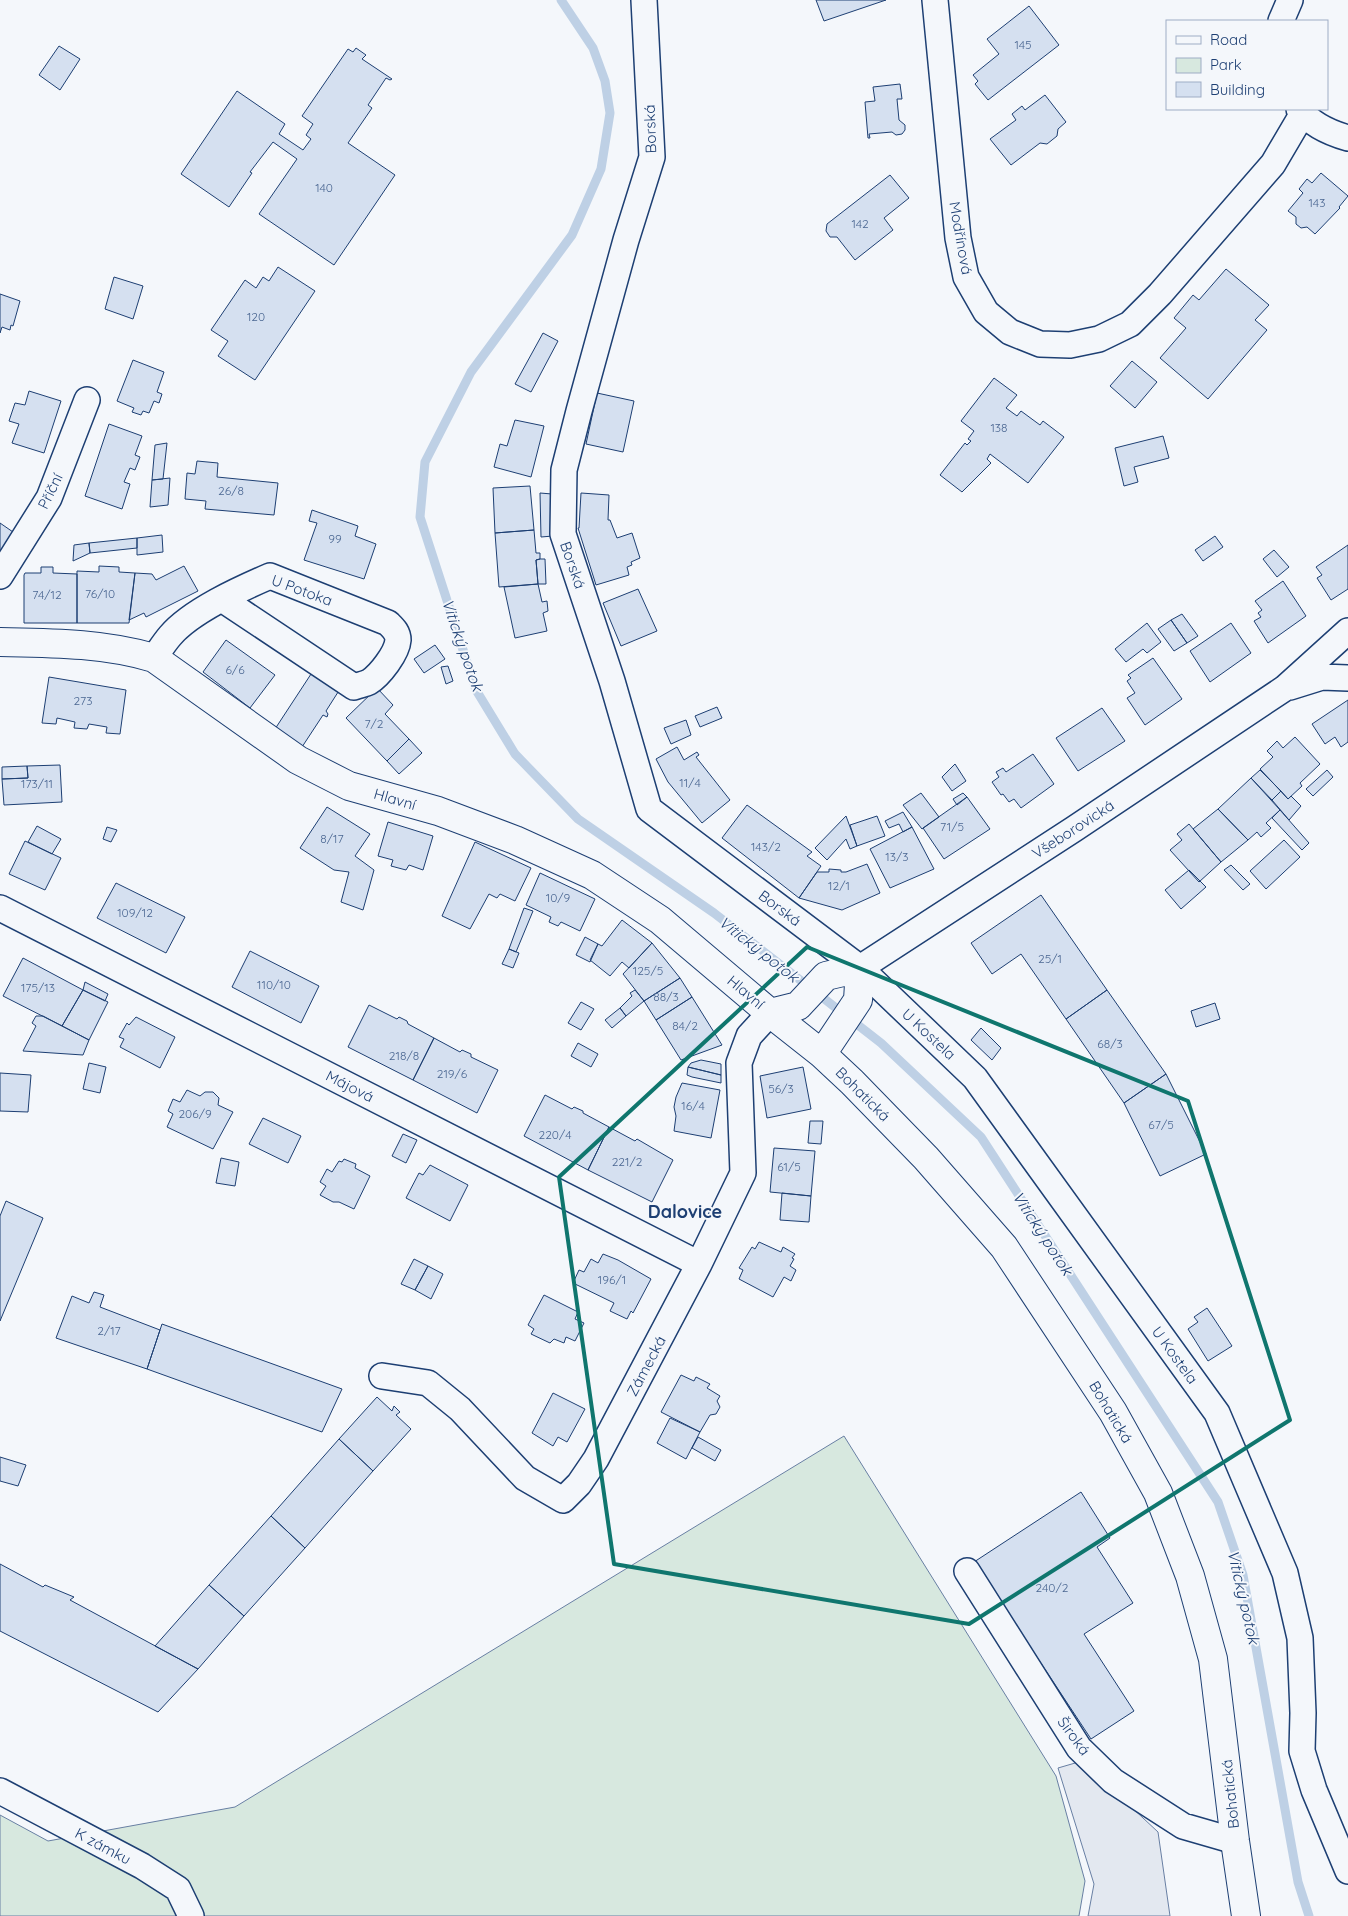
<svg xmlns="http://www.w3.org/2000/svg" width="1348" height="1916" font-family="Quicksand,sans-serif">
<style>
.green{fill:#d7e8df;stroke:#687fa3}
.parking{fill:#e3e8f0;stroke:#687fa3}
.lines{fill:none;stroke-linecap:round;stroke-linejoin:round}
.stream{stroke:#bed0e5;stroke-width:9}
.building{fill:#d5e0f0;stroke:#1d3f73}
.minor-casing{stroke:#1d3f73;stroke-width:28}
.tertiary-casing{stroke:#1d3f73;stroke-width:30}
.minor{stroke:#f4f7fb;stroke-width:25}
.tertiary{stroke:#f4f7fb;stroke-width:28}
.marked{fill:none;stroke:#0f766e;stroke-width:4;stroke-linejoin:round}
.labels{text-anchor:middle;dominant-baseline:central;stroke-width:4;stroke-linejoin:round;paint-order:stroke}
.number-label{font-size:12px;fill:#4b6792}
.street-label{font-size:15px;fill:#1d3f73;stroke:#f4f7fb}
.water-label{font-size:16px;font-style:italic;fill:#1d3f73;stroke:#f4f7fb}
.quarter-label{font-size:18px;font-weight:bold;fill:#1d3f73;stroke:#f4f7fb}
</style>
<rect width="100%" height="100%" fill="#f4f7fb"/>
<path class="green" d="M 844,1436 L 1056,1776 L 1085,1881 L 1079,1916 L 0,1916 L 0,1815 L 48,1841 L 235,1807 Z"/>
<path class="parking" d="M 1082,1761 L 1158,1832 L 1170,1916 L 1088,1916 L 1094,1884 L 1058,1768 Z"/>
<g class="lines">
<path class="stream" d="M 561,0 L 593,48 L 605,81 L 610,113 L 601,169 L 572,235 L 471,372 L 425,462 L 420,517 L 476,690 L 515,754 L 578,819 L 714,913 L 881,1043 L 981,1137 L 1218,1502 L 1243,1575 L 1298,1882 L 1309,1916"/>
</g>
<path class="building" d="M 816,0 L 886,0 L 824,21 Z
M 1029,6 L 1059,45 L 988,100 L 975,84 L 978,81 L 973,75 L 999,54 L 987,39 Z
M 59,46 L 80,59 L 60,90 L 39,75 Z
M 356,48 L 366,55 L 362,59 L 392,79 L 390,80 L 386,78 L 368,105 L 372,108 L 348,143 L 395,175 L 334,265 L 259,214 L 297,159 L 273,142 L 250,172 L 252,173 L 229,207 L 181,174 L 237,91 L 285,124 L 279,134 L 303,150 L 311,139 L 306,135 L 313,124 L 302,116 L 348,49 L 353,52 Z
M 900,84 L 902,99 L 897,99 L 899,120 L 905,125 L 905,130 L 902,134 L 896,135 L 892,132 L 869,134 L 870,138 L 868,138 L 865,102 L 875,101 L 873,87 Z
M 1045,95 L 1066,122 L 1058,129 L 1057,136 L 1047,144 L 1040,143 L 1011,165 L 990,139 L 1016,120 L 1012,114 L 1022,106 L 1025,110 Z
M 1321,173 L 1348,196 L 1339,207 L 1340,208 L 1315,234 L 1307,227 L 1301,228 L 1296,224 L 1296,217 L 1288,211 L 1303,193 L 1299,189 L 1307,179 L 1312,183 Z
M 890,175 L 909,198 L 884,218 L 893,230 L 855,260 L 837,237 L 830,237 L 826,231 L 827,224 Z
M 278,267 L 315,291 L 255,380 L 218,356 L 228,341 L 211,330 L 245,280 L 256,288 L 263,277 L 269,281 Z
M 1226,269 L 1269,305 L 1255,320 L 1267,330 L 1208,399 L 1160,358 L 1186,328 L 1174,318 L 1193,295 L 1199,300 Z
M 114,277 L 143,286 L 133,319 L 105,309 Z
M 0,294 L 20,301 L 13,326 L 11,325 L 10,330 L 2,327 L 0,333 Z
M 543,333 L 558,341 L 531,392 L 515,384 Z
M 133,360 L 164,372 L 157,392 L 162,394 L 159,403 L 154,401 L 149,413 L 143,411 L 141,415 L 132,412 L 134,408 L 117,401 Z
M 1132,361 L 1157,382 L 1135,408 L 1110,386 Z
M 994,378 L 1017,395 L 1006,408 L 1017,416 L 1021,411 L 1040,425 L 1043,421 L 1064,437 L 1028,483 L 990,454 L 987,459 L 991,463 L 962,492 L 940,475 L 965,443 L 967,445 L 971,441 L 968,439 L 974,431 L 961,421 Z
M 29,391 L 61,401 L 44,453 L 12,443 L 19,424 L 9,421 L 15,403 L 25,405 Z
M 597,393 L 634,401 L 623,452 L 586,444 Z
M 515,420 L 544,426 L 531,477 L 494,467 L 500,444 L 507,446 Z
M 109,424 L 142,436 L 135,455 L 140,457 L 135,470 L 130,468 L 124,482 L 130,484 L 122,509 L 85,496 Z
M 1163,436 L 1169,458 L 1134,467 L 1138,482 L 1124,486 L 1115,448 Z
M 167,443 L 163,479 L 152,480 L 155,445 Z
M 197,461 L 218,463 L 217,477 L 278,483 L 274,515 L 205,509 L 206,501 L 185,499 L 187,473 L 195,474 Z
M 170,478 L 168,505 L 150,507 L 152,480 Z
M 530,486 L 534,530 L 495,533 L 493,488 Z
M 540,493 L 552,494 L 553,536 L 541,537 Z
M 581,493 L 609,495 L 608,520 L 610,520 L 617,538 L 632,533 L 640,558 L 631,562 L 632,565 L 627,567 L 629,575 L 596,585 L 578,528 L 579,528 Z
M 312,510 L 358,526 L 355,536 L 376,544 L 364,579 L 304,560 L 317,523 L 309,521 Z
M 0,523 L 13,532 L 0,552 Z
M 534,530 L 536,553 L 540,553 L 540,559 L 536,560 L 538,584 L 499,587 L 495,533 Z
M 162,535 L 163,552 L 137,555 L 137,538 Z
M 1215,536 L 1223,547 L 1203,561 L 1195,550 Z
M 137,538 L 137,548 L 90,553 L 89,543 Z
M 89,543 L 90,553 L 73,561 L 74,545 Z
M 1348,545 L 1348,589 L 1331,600 L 1317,578 L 1322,575 L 1316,567 Z
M 1274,550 L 1289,567 L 1277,577 L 1263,559 Z
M 540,559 L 545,559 L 546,584 L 538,584 L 536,560 Z
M 99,566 L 119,567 L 119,572 L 135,573 L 129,623 L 77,623 L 77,571 L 99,572 Z
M 184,566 L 198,591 L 146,617 L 144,613 L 129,620 L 135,573 L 152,574 L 156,580 Z
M 41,567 L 53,567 L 53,573 L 77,574 L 77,623 L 24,623 L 24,575 L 25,573 L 41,573 Z
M 1283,581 L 1306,616 L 1268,643 L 1254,621 L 1261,617 L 1258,613 L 1262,610 L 1255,601 Z
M 538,584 L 542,602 L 547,601 L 548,611 L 543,613 L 547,631 L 515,638 L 504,587 Z
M 638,589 L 657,631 L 621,646 L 603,603 Z
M 1182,614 L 1198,636 L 1187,643 L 1171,620 Z
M 1171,620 L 1187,643 L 1174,651 L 1158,629 Z
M 1147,623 L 1161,642 L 1147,653 L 1143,649 L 1126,662 L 1115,649 Z
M 1231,623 L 1251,653 L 1210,682 L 1190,651 Z
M 226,640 L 275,675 L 250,708 L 203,672 Z
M 435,645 L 445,659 L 424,673 L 414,659 Z
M 1153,658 L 1182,699 L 1145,725 L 1127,698 L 1135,693 L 1127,681 L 1131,678 L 1128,675 Z
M 448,666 L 453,681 L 446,684 L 441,667 Z
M 313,671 L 340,689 L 326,711 L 328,714 L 327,717 L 323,715 L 302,747 L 275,729 Z
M 49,677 L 126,690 L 120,734 L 106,733 L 107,727 L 89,724 L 87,729 L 74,728 L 75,722 L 57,718 L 56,724 L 42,723 Z
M 377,688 L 393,705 L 385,714 L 409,739 L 387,761 L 346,718 Z
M 1348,700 L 1348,742 L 1341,747 L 1335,737 L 1325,744 L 1312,724 Z
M 717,707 L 722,718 L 700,727 L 695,716 Z
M 1102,708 L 1125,741 L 1078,771 L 1056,738 Z
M 686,720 L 691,735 L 671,744 L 664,728 Z
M 1295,737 L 1320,764 L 1300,783 L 1302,786 L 1288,799 L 1260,769 L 1273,757 L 1267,751 L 1277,741 L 1283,748 Z
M 409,739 L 422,753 L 399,774 L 387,761 Z
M 677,747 L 684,760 L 697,752 L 699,755 L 696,757 L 730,800 L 702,823 L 668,782 L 656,759 Z
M 1033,754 L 1054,784 L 1021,808 L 1014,799 L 1009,802 L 1003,794 L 1001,795 L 992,782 L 999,777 L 996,772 L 1003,768 L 1006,772 Z
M 955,764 L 966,781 L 952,791 L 942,777 Z
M 60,765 L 62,802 L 4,805 L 2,779 L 28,778 L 27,766 Z
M 27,766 L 28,778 L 2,779 L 2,767 Z
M 1260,770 L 1281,791 L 1272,800 L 1251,778 Z
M 1327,770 L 1333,777 L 1313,796 L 1306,789 Z
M 1251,778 L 1280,810 L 1266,823 L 1271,828 L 1261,837 L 1257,832 L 1248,840 L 1218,809 Z
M 1281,791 L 1288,799 L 1291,796 L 1301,806 L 1289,820 L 1272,800 Z
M 921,793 L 939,817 L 922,829 L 903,805 Z
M 963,793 L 967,797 L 957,805 L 953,799 Z
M 967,797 L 990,829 L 944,859 L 923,828 Z
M 747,805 L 812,852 L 807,856 L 821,866 L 799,898 L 722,838 Z
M 327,807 L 370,834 L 355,856 L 374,870 L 363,910 L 341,902 L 349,872 L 334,870 L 300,848 Z
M 1218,809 L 1248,840 L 1221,862 L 1193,829 Z
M 1280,810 L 1309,843 L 1302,850 L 1272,818 Z
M 903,812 L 912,827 L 903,832 L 899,824 L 889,828 L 885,821 Z
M 846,816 L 857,846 L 850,849 L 846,839 L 827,860 L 815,848 Z
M 877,816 L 885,836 L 857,846 L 850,825 Z
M 388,822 L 433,836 L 423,870 L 409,865 L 406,870 L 391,866 L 393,860 L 378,856 Z
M 1189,824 L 1221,862 L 1199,882 L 1170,850 L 1182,840 L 1177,834 Z
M 37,826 L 61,839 L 52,854 L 28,842 Z
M 107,827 L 117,830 L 111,842 L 103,839 Z
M 912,827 L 934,869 L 890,888 L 870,849 Z
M 1284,840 L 1300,857 L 1266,889 L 1250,871 Z
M 25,841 L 61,858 L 45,890 L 9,874 Z
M 475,842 L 531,868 L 515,901 L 500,894 L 497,898 L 489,894 L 470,929 L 442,916 Z
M 867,864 L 880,893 L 842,910 L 799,898 L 817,872 L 829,872 L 829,869 L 841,870 L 841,872 L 846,872 Z
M 1231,865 L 1250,884 L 1243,890 L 1224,870 Z
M 1189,870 L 1206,887 L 1181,909 L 1165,890 Z
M 540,873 L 595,899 L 580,931 L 561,922 L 558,926 L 549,922 L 551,917 L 526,905 Z
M 116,883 L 185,917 L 166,953 L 97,918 Z
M 1041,895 L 1107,990 L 1066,1019 L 1021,954 L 992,974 L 971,943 Z
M 524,908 L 533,911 L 516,952 L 509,949 Z
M 622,920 L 652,943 L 629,968 L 622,962 L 610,976 L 590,960 L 598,944 L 602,946 Z
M 585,937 L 598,944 L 590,962 L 576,955 Z
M 652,943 L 680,978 L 644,1001 L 623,974 Z
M 509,949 L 519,953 L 513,968 L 502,964 Z
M 250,951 L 319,986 L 301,1023 L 232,987 Z
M 23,958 L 83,990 L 62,1026 L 3,996 Z
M 680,978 L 692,997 L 656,1020 L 644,1001 Z
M 85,982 L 108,994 L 105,1001 L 83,990 Z
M 83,990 L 108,1002 L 89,1040 L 62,1026 Z
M 635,990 L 644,1001 L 626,1016 L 620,1008 L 632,996 L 630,993 Z
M 1107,990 L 1166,1074 L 1124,1103 L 1066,1019 Z
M 692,997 L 722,1045 L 681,1060 L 656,1020 Z
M 581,1002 L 594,1009 L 581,1030 L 568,1023 Z
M 1215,1003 L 1220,1019 L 1196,1027 L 1191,1011 Z
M 369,1005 L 397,1019 L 399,1017 L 407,1021 L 408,1024 L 434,1038 L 413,1080 L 348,1047 Z
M 620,1008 L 626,1016 L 612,1028 L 605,1020 Z
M 36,1016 L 43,1016 L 89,1040 L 83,1055 L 23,1051 L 36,1026 L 32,1023 Z
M 136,1017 L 175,1037 L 160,1068 L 120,1047 L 124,1039 L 119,1037 L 127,1023 L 129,1025 Z
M 981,1028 L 1001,1048 L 992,1060 L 971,1040 Z
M 434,1038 L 460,1052 L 462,1050 L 471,1054 L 471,1057 L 498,1070 L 477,1113 L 413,1080 Z
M 578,1043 L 598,1054 L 591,1067 L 571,1056 Z
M 701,1060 L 721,1064 L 721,1075 L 688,1067 L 691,1063 Z
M 89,1063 L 106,1067 L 100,1093 L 83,1089 Z
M 688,1067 L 721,1075 L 721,1083 L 692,1077 L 687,1075 Z
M 803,1067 L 811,1109 L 767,1118 L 760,1076 Z
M 0,1073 L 31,1075 L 28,1112 L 0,1111 Z
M 1166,1074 L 1206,1154 L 1160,1176 L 1124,1103 Z
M 682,1083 L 720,1090 L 711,1138 L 674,1131 L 676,1116 L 674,1107 L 676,1097 Z
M 187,1090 L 200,1096 L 205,1092 L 213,1092 L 219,1098 L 218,1105 L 233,1112 L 213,1149 L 167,1127 L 173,1114 L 168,1111 L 173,1099 L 180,1102 Z
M 545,1095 L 572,1109 L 574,1107 L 583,1111 L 583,1113 L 609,1127 L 588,1170 L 524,1136 Z
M 263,1118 L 301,1136 L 288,1163 L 249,1144 Z
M 810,1121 L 823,1121 L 821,1144 L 808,1143 Z
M 609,1127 L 635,1141 L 637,1139 L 673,1160 L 652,1202 L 588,1170 Z
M 403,1134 L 417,1140 L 406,1163 L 392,1156 Z
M 774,1148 L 815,1151 L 811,1196 L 770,1192 Z
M 221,1158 L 239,1162 L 235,1186 L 216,1183 Z
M 344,1159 L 356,1164 L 355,1168 L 370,1176 L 354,1209 L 339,1202 L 333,1202 L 320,1195 L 326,1186 L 320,1182 L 327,1169 L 332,1172 L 339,1161 L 342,1162 Z
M 430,1165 L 468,1185 L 450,1221 L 406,1198 L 419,1173 L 423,1175 Z
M 782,1193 L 811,1196 L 809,1222 L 780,1220 Z
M 6,1201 L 43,1218 L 0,1321 L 0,1216 Z
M 759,1242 L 781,1252 L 783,1247 L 795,1254 L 792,1258 L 794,1259 L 790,1266 L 796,1270 L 791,1281 L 784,1277 L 773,1297 L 739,1279 L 743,1270 L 739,1268 L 752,1247 L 755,1249 Z
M 603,1254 L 618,1260 L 651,1279 L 633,1313 L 631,1311 L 627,1319 L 610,1311 L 614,1303 L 573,1283 L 579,1270 L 584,1272 L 591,1259 L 598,1263 Z
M 414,1259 L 428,1266 L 415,1290 L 401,1284 Z
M 428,1266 L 443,1274 L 431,1299 L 415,1290 Z
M 94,1292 L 104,1295 L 100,1307 L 160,1330 L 147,1369 L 56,1338 L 72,1296 L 89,1303 Z
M 544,1295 L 578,1312 L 575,1319 L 584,1323 L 575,1341 L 566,1337 L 564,1343 L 554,1339 L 550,1343 L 531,1334 L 534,1329 L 528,1325 Z
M 1207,1308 L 1232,1346 L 1208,1361 L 1188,1329 L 1198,1322 L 1194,1317 Z
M 162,1324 L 342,1389 L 322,1432 L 147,1369 Z
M 681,1375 L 694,1381 L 696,1377 L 710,1384 L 707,1388 L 720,1396 L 717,1401 L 720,1407 L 716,1414 L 710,1415 L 700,1432 L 661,1412 Z
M 553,1393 L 585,1409 L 567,1442 L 558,1437 L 553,1446 L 532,1433 Z
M 377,1397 L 392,1411 L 394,1406 L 400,1412 L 396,1415 L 411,1429 L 373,1471 L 339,1439 Z
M 670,1418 L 700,1432 L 686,1459 L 657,1443 Z
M 698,1437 L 721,1450 L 715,1461 L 692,1448 Z
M 339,1439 L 373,1471 L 305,1548 L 271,1516 Z
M 0,1457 L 26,1465 L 18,1486 L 0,1481 Z
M 1081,1492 L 1110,1538 L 1097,1547 L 1133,1603 L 1084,1634 L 1134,1711 L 1091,1739 L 974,1562 Z
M 271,1516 L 305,1548 L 244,1616 L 209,1585 Z
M 0,1564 L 43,1587 L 45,1585 L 74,1597 L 70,1600 L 198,1669 L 158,1712 L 0,1631 Z
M 209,1585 L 244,1616 L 198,1669 L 155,1646 Z"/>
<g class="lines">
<defs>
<path id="minor" d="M 644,0 L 652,157 L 626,240 L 579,411 L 564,470 L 563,534 L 612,681 L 649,809 L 860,968 L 975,1078 L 1217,1413 L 1285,1573 L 1300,1638 L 1303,1713 L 1302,1751 L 1314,1790 L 1348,1871
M 935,0 L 958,238 L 966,277 L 986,312 L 1010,332 L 1040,344 L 1070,345 L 1099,339 L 1130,324 L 1160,294 L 1273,164 L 1303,113
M 1281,21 L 1290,0
M 1299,109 C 1311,124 1330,133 1348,138
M 0,576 L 49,498 L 87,400
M 154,658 C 159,651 164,643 170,636 C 191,611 240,589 270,576 L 388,623 C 393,628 398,632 398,640 C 397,653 380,675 369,682 C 365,684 359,685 354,687 L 222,599
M 1290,687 L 1322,677 L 1348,678
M 0,908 L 699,1264
M 860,968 L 1074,829 L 1285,688 L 1348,631
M 382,1376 L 428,1383 L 460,1409 L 525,1478 L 563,1500 L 579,1484 L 596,1459 L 699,1264 L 743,1173 L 739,1063 L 749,1036 L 770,1013
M 967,1571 L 1079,1748 L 1113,1781 L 1183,1826 L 1235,1841
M 0,1791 L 142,1866 L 178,1889 L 191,1916"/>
<path id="tertiary" d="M 0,642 C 51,643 104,643 154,658 L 298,760 L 349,786 L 438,811 L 515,840 L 592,875 L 660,920 L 770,1013 L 822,1054 L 852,1082 L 926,1158 L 1004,1247 L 1113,1412 L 1158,1493 L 1190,1576 L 1213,1659 L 1235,1841 L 1246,1916
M 770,1013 L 798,1006 L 826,976 L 860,968 L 858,1000 L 822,1054"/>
</defs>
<use href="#minor" class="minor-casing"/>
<use href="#tertiary" class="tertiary-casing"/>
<use href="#minor" class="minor"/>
<use href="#tertiary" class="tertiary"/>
</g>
<path class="marked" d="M 807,947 L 1188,1101 L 1290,1420 L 969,1624 L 614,1564 L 559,1177 Z"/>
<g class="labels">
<g class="number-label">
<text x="1023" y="44">145</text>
<text x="324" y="187">140</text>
<text x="1317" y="202">143</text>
<text x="860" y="223">142</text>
<text x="256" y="316">120</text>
<text x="999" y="427">138</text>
<text x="231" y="490">26/8</text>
<text x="335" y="538">99</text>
<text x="100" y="593">76/10</text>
<text x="47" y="594">74/12</text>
<text x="235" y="669">6/6</text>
<text x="83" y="700">273</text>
<text x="374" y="723">7/2</text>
<text x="690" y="782">11/4</text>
<text x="37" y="783">173/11</text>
<text x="952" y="826">71/5</text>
<text x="332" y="838">8/17</text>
<text x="766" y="846">143/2</text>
<text x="897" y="856">13/3</text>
<text x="839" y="885">12/1</text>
<text x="558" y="897">10/9</text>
<text x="135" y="912">109/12</text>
<text x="1050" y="958">25/1</text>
<text x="648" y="970">125/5</text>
<text x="274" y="984">110/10</text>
<text x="38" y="987">175/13</text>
<text x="666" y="996">88/3</text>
<text x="685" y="1025">84/2</text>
<text x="1110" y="1043">68/3</text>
<text x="404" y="1055">218/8</text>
<text x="452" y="1073">219/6</text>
<text x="781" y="1088">56/3</text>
<text x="693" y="1105">16/4</text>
<text x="195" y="1113">206/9</text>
<text x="1161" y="1124">67/5</text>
<text x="555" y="1134">220/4</text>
<text x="627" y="1161">221/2</text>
<text x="789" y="1166">61/5</text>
<text x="612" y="1279">196/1</text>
<text x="109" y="1330">2/17</text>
<text x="1052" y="1587">240/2</text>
</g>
<g class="street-label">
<text transform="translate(650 129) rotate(-92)">Borská</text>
<text transform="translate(961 238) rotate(80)">Modřínová</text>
<text transform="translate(50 491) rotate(-64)">Příční</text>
<text transform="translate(573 565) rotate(71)">Borská</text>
<text transform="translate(302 590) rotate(20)">U Potoka</text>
<text transform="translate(395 799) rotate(16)">Hlavní</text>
<text transform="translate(1073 829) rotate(-33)">Všeborovická</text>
<text transform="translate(780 908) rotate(37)">Borská</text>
<text transform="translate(746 992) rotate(40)">Hlavní</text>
<text transform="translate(929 1034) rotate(43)">U Kostela</text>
<text transform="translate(350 1086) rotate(27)">Májová</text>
<text transform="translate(863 1094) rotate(45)">Bohatická</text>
<text transform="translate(1175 1355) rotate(54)">U Kostela</text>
<text transform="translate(646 1366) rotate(-62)">Zámecká</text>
<text transform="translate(1111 1412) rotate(59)">Bohatická</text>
<text transform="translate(1074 1736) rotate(54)">Široká</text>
<text transform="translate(1230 1794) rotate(-96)">Bohatická</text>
<text transform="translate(103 1846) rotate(28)">K zámku</text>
</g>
<g class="water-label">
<text transform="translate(463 645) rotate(71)">Vitický potok</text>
<text transform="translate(759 949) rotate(38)">Vitický potok</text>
<text transform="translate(1043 1233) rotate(57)">Vitický potok</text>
<text transform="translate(1244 1597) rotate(77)">Vitický potok</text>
</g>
<g class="quarter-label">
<text x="685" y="1211">Dalovice</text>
</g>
</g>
<rect x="1166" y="20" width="162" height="90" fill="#f4f7fb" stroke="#9eadc5"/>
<rect x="1176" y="36" width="25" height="8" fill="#f4f7fb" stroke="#9eadc5"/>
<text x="1210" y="45" font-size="15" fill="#1d3f73">Road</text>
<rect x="1176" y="58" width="25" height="15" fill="#d7e8df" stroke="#9eadc5"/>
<text x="1210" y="70" font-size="15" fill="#1d3f73">Park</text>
<rect x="1176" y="82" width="25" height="15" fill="#d5e0f0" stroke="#9eadc5"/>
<text x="1210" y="95" font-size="15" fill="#1d3f73">Building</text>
</svg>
